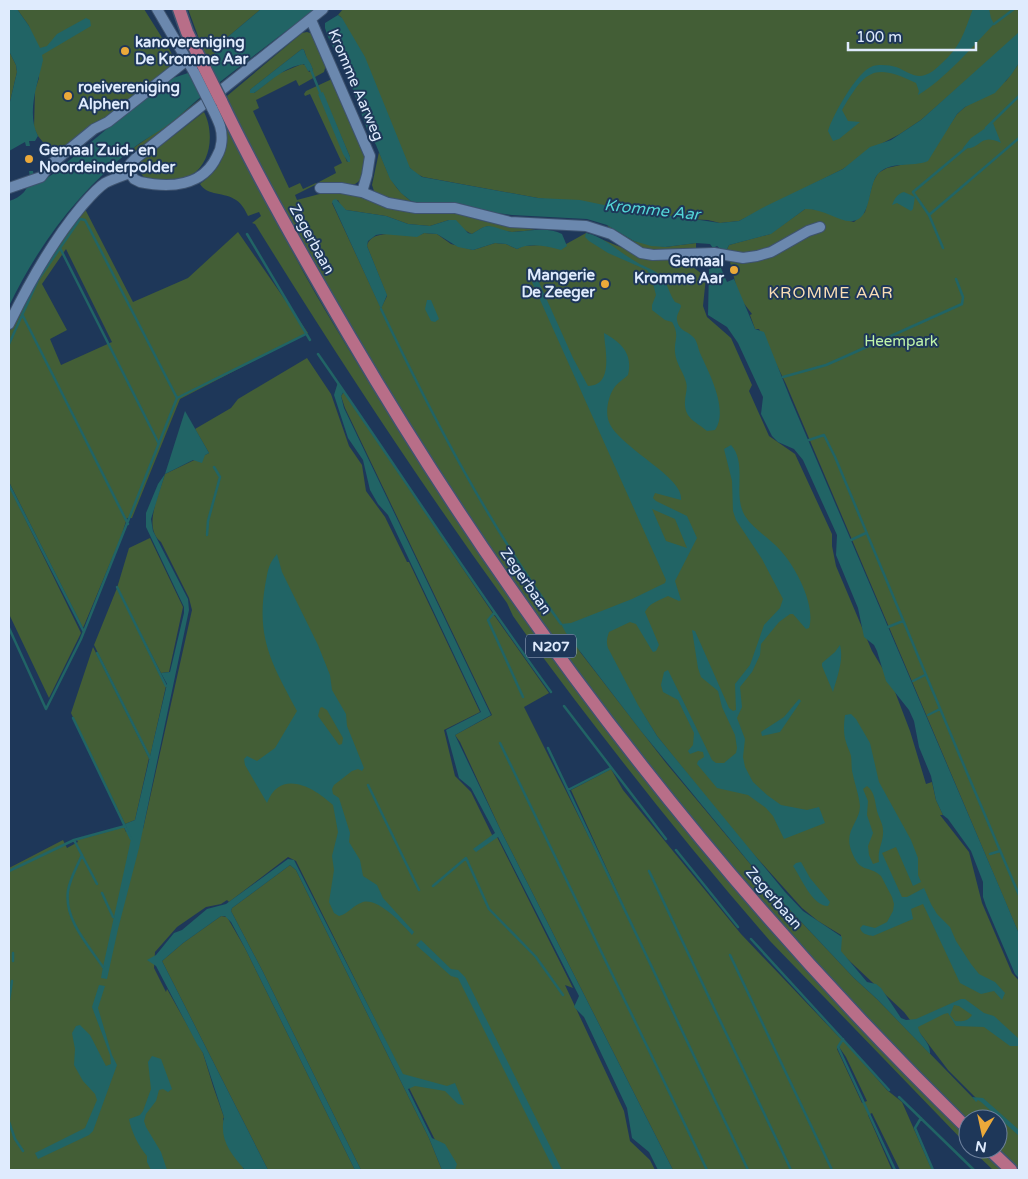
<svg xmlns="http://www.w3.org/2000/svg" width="1028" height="1179" font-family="'Varela Round',sans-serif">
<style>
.green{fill:#435e36;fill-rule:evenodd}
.water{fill:#216465;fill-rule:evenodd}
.pier{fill:#1e3759}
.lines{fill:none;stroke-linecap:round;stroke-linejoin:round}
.stream{stroke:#216465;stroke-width:2.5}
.minor-casing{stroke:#3e536f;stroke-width:12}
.major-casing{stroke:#3e536f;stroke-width:15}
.minor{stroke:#6b88ae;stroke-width:10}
.major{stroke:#b86e88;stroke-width:12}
.minor-bridge-casing{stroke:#3e536f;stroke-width:12;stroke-linecap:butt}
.major-bridge-casing{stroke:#3e536f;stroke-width:15;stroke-linecap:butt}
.minor-bridge{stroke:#6b88ae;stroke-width:10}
.major-bridge{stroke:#b86e88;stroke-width:12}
.poi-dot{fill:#eba93a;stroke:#1e3759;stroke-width:2}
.labels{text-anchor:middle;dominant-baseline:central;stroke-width:4;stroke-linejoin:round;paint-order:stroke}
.shield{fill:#1e3759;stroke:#a5b5cc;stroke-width:1}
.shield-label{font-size:14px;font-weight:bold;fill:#dfebfd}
.poi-label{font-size:15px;font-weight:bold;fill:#dfebfd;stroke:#1e3759;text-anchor:start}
.street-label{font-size:15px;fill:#dfebfd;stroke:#1e3759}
.park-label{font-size:15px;fill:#c0f4a9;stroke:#1e3759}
.water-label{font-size:16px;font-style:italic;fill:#53d4d6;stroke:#1e3759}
.neighbourhood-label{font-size:16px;letter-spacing:1px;fill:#f9ddb5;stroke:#1e3759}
</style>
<rect width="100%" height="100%" fill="#1e3759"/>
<path class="green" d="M 17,9 L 144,9 L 171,52 L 175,65 L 164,75 L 55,157 L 38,136 L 34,128 L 35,90 L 39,78 L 29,26 Z
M 188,9 L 261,9 L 223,41 L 210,61 L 205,55 Z
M 343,9 L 1019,9 L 1019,39 L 985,64 L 921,120 L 900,134 L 879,145 L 843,169 L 739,221 L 720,223 L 708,220 L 686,219 L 538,198 L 423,177 L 415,173 L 399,157 L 341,17 L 338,15 Z
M 313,11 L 140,153 L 132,149 C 195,106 252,57 313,11 Z
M 307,32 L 313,34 L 326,65 L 324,72 L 299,86 L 296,80 L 256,100 L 259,108 L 253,111 L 289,188 L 300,183 L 303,189 L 316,183 L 317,184 L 295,195 L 297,200 L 327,192 L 343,191 L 391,208 L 452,212 L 483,221 L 536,230 L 512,232 L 499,230 L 488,226 L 482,228 L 472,234 C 468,233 455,223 449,220 L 430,226 L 408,224 L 386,216 L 346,210 L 342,208 L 338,200 L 332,203 L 381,308 L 387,296 L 367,246 C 370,228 406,235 420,235 L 424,233 L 437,234 L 451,244 L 473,250 L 495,243 L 506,244 L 517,249 L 523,246 L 540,245 L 559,248 L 586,233 L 645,257 L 685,261 L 706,277 L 703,306 L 707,317 L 731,338 L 752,385 L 749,391 L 769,436 L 795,454 L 832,534 L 832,546 L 836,566 L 872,651 L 892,684 L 910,731 L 926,784 L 932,782 L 936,800 L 943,815 L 940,815 L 969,852 L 982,903 L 1012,973 L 1019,981 L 1019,1170 L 1017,1170 L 995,1149 L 998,1149 L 998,1119 L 968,1119 L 968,1123 L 952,1107 L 793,940 L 610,723 L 445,482 L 319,277 L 232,112 L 233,111 L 227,96 L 302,33 ZM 302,49 L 304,50 L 308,62 L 310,63 L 313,70 L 309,72 L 305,65 L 302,64 L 278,74 L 254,93 L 250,90 ZM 577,648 L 645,717 L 657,736 L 739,838 L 802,908 L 818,921 L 841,935 L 840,952 L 904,1012 L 948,1070 L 977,1099 L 976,1101 L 877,999 L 854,978 L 776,895 L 666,763 Z
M 9,51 L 16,65 L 17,72 L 9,106 Z
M 1019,63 L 1019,934 L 786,384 L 759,329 L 755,329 L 750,315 L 752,314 L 739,297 L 728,254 L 725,253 L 729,245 L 770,234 L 805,209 C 821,207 837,219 854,222 L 865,212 L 873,182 L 878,173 L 887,168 L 905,164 L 947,129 L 957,114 L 965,107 L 1006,81 Z
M 332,79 C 339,96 365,144 365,160 C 365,169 364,179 355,184 L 321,185 L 319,182 L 336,173 L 334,167 L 342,163 L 310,94 L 305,96 L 304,94 L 306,91 ZM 322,92 L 350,157 L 350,159 L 347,162 Z
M 204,112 C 214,131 212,163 191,175 C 182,180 150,184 143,176 C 138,171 140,167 141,161 Z
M 225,124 C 252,174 278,225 305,275 C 334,327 366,377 397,427 C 507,604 632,773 771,930 C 833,1001 901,1068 968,1135 L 968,1146 L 770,941 C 684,842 603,739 525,633 L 513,616 L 507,603 C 418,480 335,353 255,224 L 252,223 L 261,216 L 259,212 L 248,216 C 245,210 242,204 236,200 C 225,192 207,196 200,184 C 224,166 227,152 225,124 Z
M 379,152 C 389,174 390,185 411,201 L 401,203 L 375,194 L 372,185 Z
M 85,209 L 133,302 L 188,278 L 238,232 L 308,333 L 180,399 L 132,518 L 127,518 L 121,537 L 83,628 L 9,482 L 9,330 L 33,284 L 58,244 ZM 66,249 L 112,342 L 61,365 L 50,339 L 67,330 L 42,284 Z
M 607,225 L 634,241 L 665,247 L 696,243 L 696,251 C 661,252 631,257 607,225 Z
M 307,358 L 331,394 L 349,446 L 362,465 L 366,491 L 385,517 L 407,562 L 409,562 L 480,712 L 444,730 L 455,776 L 471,792 L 494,839 L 497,837 L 573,988 L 565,985 L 624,1111 L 630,1141 L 650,1160 L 655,1170 L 450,1170 L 296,861 L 288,857 L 229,902 L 227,900 L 221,904 L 206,907 L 177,927 L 155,952 L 154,968 L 166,992 L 167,989 L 203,1053 L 213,1086 L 224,1117 L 223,1119 L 244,1170 L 9,1170 L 9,868 L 63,840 L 67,848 L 78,842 L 77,840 L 124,827 L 126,832 L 143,829 L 192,610 L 189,598 L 161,542 C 142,528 160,492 165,474 L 209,453 L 195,429 L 231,408 L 238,399 Z
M 344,392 L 494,615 L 549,693 L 524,707 L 625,909 L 571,790 L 611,769 L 623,790 L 741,934 L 841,1039 L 842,1040 L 837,1049 L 862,1103 L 867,1101 L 846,1057 L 839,1047 L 843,1040 L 887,1090 L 902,1102 L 932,1170 L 900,1170 L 872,1113 L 868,1115 L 892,1170 L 673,1170 L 501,831 L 460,742 L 455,735 L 492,715 L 345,408 L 341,396 Z
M 9,486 L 81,633 L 49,698 L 9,614 Z
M 150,538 L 183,607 L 169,672 L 161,673 L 123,599 L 166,686 L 150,757 L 94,645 L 117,588 L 129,548 Z
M 93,647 L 149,758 L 135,820 L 125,824 L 71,713 Z
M 290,865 L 296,870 L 429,1138 L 442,1170 L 361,1170 L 263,972 L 231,911 L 232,908 Z
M 221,916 L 227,917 L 245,948 L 355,1170 L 268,1170 L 162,961 L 183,943 Z
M 971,1149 L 982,1149 L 1004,1170 L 993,1170 Z"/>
<path class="water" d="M 9,9 L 17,9 L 29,26 L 40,48 L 47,46 L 57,34 L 86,18 L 90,20 L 91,26 L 42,55 L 43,60 C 38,83 26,113 38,136 L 35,141 L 29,141 L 30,146 L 26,146 L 25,142 L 9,151 L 9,106 L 17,72 L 16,65 L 9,51 Z
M 261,9 L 316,9 C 279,36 243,64 207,92 C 194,102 182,114 169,124 C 157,133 143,140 132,149 C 77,193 39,244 9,306 L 9,201 C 23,197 32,186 29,171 L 33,171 L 34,177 L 45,179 L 53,174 L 54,166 L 95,131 L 102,133 L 146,94 L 167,80 L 188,73 L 190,76 L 210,61 L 223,41 Z
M 973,9 L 989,9 L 991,18 L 994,24 C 973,46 944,80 918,95 L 919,91 L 916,83 C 873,62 865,71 842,110 L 848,121 L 860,122 L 839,139 L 833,141 L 828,131 C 833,115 857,71 873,66 C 880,64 890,65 896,67 C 905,70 915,79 925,75 C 931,73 936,69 941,64 C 962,45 963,34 973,9 Z
M 338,15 L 342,18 L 365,57 L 410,168 L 422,177 L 538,198 L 580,200 L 623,209 L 700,220 L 720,223 L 739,221 L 766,206 L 843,169 L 870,147 L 891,140 L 921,120 L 1019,32 L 1019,63 L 1011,75 L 995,93 L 965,107 L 957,114 L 928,161 C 912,168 889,160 877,175 C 868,187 871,219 853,221 C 840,223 823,208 805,209 L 771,234 L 729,245 L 725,253 L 717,246 L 713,248 L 710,244 L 696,243 L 665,247 L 651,246 L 634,241 L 607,225 L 587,219 L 512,215 L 497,213 L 458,203 L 418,203 L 411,201 L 401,193 L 390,179 L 376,145 L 367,129 L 349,79 L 328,37 L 325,28 L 325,23 Z
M 302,49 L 304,50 C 306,59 311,62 313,70 L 308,71 L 304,64 C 284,67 270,82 254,93 L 250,93 L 250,90 L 252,88 Z
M 323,92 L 350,157 L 350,162 L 348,162 L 343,154 L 318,94 Z
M 993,123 L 1001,143 C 978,132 982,151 963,148 L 971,138 Z
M 904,192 L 915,197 L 913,209 L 911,211 L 897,203 L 892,205 C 895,198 897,194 904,192 Z
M 336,199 L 346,210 L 386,216 L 408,224 L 430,226 L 449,220 L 456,220 L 468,233 L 472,234 C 477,231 483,226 489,226 C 497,227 504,231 512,232 C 528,232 547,226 562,234 L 567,246 L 561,250 C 547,246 531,242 517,249 L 506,244 L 495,243 L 473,250 L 458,247 L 437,234 L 424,233 L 417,237 L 382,234 L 376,235 L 368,241 L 367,246 L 387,295 L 381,309 L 332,202 L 333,200 Z
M 586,233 C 604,237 618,251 633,260 C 642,266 651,268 660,275 C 668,283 669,294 675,302 L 680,304 L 681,306 C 680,311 676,315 677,320 C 678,330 687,331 692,336 C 697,339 698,348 700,353 C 709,373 729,410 715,430 L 707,431 C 697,422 684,419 685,402 C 685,395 688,389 686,382 C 683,371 676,364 675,352 C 674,339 680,336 672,322 L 665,320 L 652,310 L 652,305 L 656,295 L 651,276 L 647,270 L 608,253 L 589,241 L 585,237 Z
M 720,266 L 727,282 L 734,279 L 755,329 L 764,332 L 791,400 L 1004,898 L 1019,934 L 1019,978 L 1015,974 L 986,906 L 983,897 L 983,882 L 971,851 L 948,819 L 943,815 L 936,800 L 931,776 L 919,747 L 914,721 L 909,710 L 886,681 L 877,651 L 874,645 L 864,637 L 858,608 L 836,555 L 837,535 L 803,460 L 794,449 L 778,442 L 772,436 L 761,414 L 763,397 L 738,343 L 727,327 L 708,315 L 709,269 Z
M 538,280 L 573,358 L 588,386 C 614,386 605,350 604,333 C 622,343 633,354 628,375 C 624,379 617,383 614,388 C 608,397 605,412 609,422 C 614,438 655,464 668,477 C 674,483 682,491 681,500 L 655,493 L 653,498 L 656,501 L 687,516 L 697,538 L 675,581 L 681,600 L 679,601 L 668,596 C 660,600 649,603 645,612 L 659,645 L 656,651 L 653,652 L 651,649 L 636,624 L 630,622 L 609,632 C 607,638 606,642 608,648 L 638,705 L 657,736 L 785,892 L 803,911 L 842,937 L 841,951 L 867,982 L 876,984 L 881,988 L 901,1018 L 906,1020 L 916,1019 L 961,999 L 965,999 L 984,1013 L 994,1016 L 1019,1039 L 1018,1046 L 1010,1046 L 984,1027 L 956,1026 L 948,1013 L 944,1014 L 918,1027 C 920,1038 931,1042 930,1054 L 877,999 L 854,978 L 776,895 L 641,731 L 566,633 L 561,624 L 571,623 L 632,599 L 665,583 L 666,580 L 532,282 ZM 652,509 L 675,519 L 687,548 L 666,541 ZM 954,1005 L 959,1006 L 972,1015 C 968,1021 962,1022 955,1021 L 950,1015 Z
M 427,300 L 431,300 L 439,319 L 435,322 L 431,321 L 425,309 Z
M 338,382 L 344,391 L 341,396 L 344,408 L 491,715 L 455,735 L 501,831 L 673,1170 L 658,1170 L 649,1152 L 632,1138 L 627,1108 L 584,1017 L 574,1007 L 579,996 L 498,837 L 476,852 L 473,849 L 495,833 L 471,788 L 459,778 L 446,730 L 481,712 L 388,515 L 378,504 L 370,490 L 363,460 L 348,438 L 334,395 Z
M 185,411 L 209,453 L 205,455 L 202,463 L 193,460 L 165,474 L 151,519 L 153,531 L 188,599 L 189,610 L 139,848 L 118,929 L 107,979 L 101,978 L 103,967 L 131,839 L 125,824 L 135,820 L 167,684 L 161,673 L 170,672 L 184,613 L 184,607 L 146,527 L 146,513 L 158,484 L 165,474 Z
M 731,445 C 748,464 732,495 745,516 C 755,531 770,538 781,551 C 796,568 816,605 809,628 L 806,629 L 793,614 L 790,614 L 779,622 L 761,644 L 760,655 L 752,672 L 740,687 L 742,707 L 737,718 L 745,739 L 743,757 L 745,767 L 753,782 L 767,795 L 781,805 L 807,810 L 819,807 L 825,823 L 784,839 L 773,816 L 766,808 L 748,795 L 717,788 L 697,764 L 698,761 L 704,757 L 703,752 L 698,751 L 690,754 L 688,751 L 693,745 L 694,733 L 678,700 L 663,692 L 661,685 L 664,672 L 668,670 L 712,760 L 716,763 L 724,763 L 736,753 L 737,748 L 735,735 L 722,707 L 718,691 L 701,677 L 698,668 L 692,630 L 695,631 L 699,640 L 729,708 L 733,711 L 736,710 L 735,684 L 750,665 L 764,625 L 780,608 L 783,599 L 762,559 L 736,520 L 733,511 L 732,481 L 724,449 Z
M 277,554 L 282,572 L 318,645 L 330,675 L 332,690 L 346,714 L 347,726 L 364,768 L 362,771 L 358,769 L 352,771 L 334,785 L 332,789 L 333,794 L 339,798 L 350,833 L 349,842 L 360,860 L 363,876 L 377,885 L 383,898 L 414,932 L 412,935 C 402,924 379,898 363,902 C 353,905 348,914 339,916 L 334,913 L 329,902 L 334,870 L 332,856 L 338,832 L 333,805 C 314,787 280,768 267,803 L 245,765 L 244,759 L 247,756 L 257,761 L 275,748 L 297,711 C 273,666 256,639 265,586 C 268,572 267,566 277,554 ZM 322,707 L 327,710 L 343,738 L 342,744 L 339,745 L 318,716 L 320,708 Z
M 840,645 C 844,660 837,677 833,692 L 822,666 L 822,663 L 835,652 Z
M 799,699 L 801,701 L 780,732 L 762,736 L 761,732 L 784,717 Z
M 851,714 L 856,719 L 870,743 L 879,782 L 911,840 L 918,858 L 918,875 L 921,882 L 913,886 L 896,847 L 882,853 L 902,897 L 907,897 L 924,888 L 931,904 L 937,914 L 950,927 L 956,941 L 971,964 L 979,974 L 995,982 L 1005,993 L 1002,1000 L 994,991 L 981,994 L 960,983 L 923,904 L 911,909 L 913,919 L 873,936 C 867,935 862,934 860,928 L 863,925 L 875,928 L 887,922 L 893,911 L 894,904 L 892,897 L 881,876 C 868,864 860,875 851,850 C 844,830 860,822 860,806 C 859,795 855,785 853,775 C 851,769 852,763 851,756 C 850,751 847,747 846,742 C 843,733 844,723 845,715 ZM 867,786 C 875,792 875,802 877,811 C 879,818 883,824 883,830 C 884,842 877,849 879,862 L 873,864 L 869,855 L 868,846 L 873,833 L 867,815 L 868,801 L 863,789 Z
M 288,859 L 294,860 L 403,1074 L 447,1086 L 455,1083 L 464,1105 L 458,1104 L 445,1091 L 415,1086 L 408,1089 L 432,1138 L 445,1144 L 457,1164 L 455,1170 L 442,1170 L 429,1138 L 296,870 L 290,865 L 232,908 L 231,911 L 263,972 L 361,1170 L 355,1170 L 245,948 L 231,922 L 225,916 L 221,916 L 183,943 L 162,961 L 268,1170 L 245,1170 C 231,1154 219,1140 224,1117 L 203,1053 L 197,1044 L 156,966 L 147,960 L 156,955 L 174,933 L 182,930 L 207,909 L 226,904 Z
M 801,862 L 810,878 L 830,902 L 828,906 C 812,906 801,877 793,866 L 796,863 Z
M 421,940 L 451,969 L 458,970 L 465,977 L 562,1170 L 554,1170 L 458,978 L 451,976 L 416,945 Z
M 99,985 L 105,986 L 98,1008 L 112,1055 L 117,1065 L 93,1131 L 89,1135 L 38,1159 L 35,1153 L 85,1128 L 97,1100 L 95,1094 L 83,1081 L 74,1065 L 75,1049 L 72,1033 L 76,1026 L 80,1025 L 90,1035 L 106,1066 L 111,1064 L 110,1055 L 92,1007 Z
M 152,1056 L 161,1059 L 172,1089 L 168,1092 L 163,1089 L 159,1090 L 156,1101 L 146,1114 L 144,1121 L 146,1127 L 161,1152 L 167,1170 L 151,1170 L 147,1162 L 147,1156 C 139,1147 131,1131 129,1119 L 140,1115 L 143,1111 L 151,1089 L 148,1062 Z
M 972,1097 L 983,1098 L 1019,1130 L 1019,1136 L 981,1102 L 978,1100 L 976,1102 Z"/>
<path class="pier" d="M 95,131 L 102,133 L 53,174 L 54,166 Z"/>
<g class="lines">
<path class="stream" d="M 994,24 L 1014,9
M 311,70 L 321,95
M 986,128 L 1019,96
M 929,215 L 913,192 L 968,146
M 247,234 L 310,340
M 60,248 L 159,444
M 943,248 L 929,215 L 1019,138
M 381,309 C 432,416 491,529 561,624
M 22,314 L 128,524
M 9,344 L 38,280 L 80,219 L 85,220 L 177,398 L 306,334
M 318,354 C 396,466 470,581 551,692
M 783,377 L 826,365 L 842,358 L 962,304 L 963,297 L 956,279
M 809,440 L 824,435 L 835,457 L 959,754 L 1019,895
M 9,485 L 84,632
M 207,535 L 208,521 L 220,477 L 214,467
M 851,540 L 866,533
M 117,587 L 166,686
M 494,613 L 488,620 L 523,697
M 888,627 L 903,621
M 9,628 L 46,709 L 81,639 L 177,398
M 97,653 L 150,758
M 913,681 L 925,675
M 564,706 L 666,839
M 928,715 L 940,709
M 73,718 L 131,839
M 500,743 L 707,1170
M 548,748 L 748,1170
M 368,785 L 419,890
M 568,790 L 611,768
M 74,840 L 97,884
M 676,850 L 738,927
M 990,854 L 1000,851
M 82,855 C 77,867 70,878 68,891 C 64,919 88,945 103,967
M 9,871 L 74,840 L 125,826
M 649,871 L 791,1170
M 433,886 L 466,858 L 489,909 L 536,957 L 563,995
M 102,893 L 113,917
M 751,939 L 889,1090
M 13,953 L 13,961
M 730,955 L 832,1170
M 9,1000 L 12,981
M 843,1039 L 838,1047 L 895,1170
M 899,1097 L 974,1170
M 921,1118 L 915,1128 L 933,1170
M 9,1122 L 15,1139 L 23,1151"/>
<defs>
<path id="minor" d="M 157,9 L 194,72
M 311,20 L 370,156 L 367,175 L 362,192
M 130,173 L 130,164 L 135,159 L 323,9
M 130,173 L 134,179 L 140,182 C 169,188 203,187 217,156 C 222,148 223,136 220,126 C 218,120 215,114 212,108
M 9,188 L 41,177 L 50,165 L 94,129 L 108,122 L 182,64
M 320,188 L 341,188 L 362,192 L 388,203 L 416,208 L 455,208 L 510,222 L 586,226 L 611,234 L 641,253 L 653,255 L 714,253 L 743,258 L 757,256 L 771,252 L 808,231 L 820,227
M 9,324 C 29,283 51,243 81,207 C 88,199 96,189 105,183 C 113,179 122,176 130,173"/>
<path id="major" d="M 179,9 L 187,32 L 203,65
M 221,101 C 260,182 305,260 350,337 C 520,627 728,894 968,1129
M 989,1149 L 1011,1170"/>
</defs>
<use href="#minor" class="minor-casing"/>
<use href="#major" class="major-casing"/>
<use href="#minor" class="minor"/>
<use href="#major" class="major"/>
<defs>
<path id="minor-bridge" d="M 194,72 L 212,108"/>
<path id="major-bridge" d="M 203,65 L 221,101"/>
</defs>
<use href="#minor-bridge" class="minor-bridge-casing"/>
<use href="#major-bridge" class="major-bridge-casing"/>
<use href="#minor-bridge" class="minor-bridge"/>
<use href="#major-bridge" class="major-bridge"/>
</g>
<g class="poi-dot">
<circle cx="125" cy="51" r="5"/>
<circle cx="68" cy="96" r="5"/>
<circle cx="29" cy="159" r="5"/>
<circle cx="734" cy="270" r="5"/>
<circle cx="605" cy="284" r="5"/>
</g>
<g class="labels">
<rect class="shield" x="526" y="634.5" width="50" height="23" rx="4"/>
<g class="shield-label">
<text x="551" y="646">N207</text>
</g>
<g class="poi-label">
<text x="135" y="42">kanovereniging<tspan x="135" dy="17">De Kromme Aar</tspan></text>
<text x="78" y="87">roeivereniging<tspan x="78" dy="17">Alphen</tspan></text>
<text x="39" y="150">Gemaal Zuid- en<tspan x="39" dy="17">Noordeinderpolder</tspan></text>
<text x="724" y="261" text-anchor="end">Gemaal<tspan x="724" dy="17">Kromme Aar</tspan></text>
<text x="595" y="275" text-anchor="end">Mangerie<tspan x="595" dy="17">De Zeeger</tspan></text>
</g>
<g class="street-label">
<text transform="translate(356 85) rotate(67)">Kromme Aarweg</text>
<text transform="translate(312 239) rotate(61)">Zegerbaan</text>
<text transform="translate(526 581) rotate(55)">Zegerbaan</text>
<text transform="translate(774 898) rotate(49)">Zegerbaan</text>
</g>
<g class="park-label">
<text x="901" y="341">Heempark</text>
</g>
<g class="water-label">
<text transform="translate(652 210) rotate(6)">Kromme Aar</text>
</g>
<g class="neighbourhood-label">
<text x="831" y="293">KROMME AAR</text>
</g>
</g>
<rect width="1028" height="1179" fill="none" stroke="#dfebfd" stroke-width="20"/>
<g transform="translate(983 1134) rotate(189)"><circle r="24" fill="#1e3759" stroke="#6b7f9b"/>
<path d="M0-4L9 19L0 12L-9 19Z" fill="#eba93a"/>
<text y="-8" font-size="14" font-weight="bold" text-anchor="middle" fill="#dfebfd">N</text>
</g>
<path d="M848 42v8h128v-8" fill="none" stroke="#dfebfd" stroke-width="2.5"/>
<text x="856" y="42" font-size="15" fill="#dfebfd" stroke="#1e3759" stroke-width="4" paint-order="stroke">100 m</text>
</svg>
